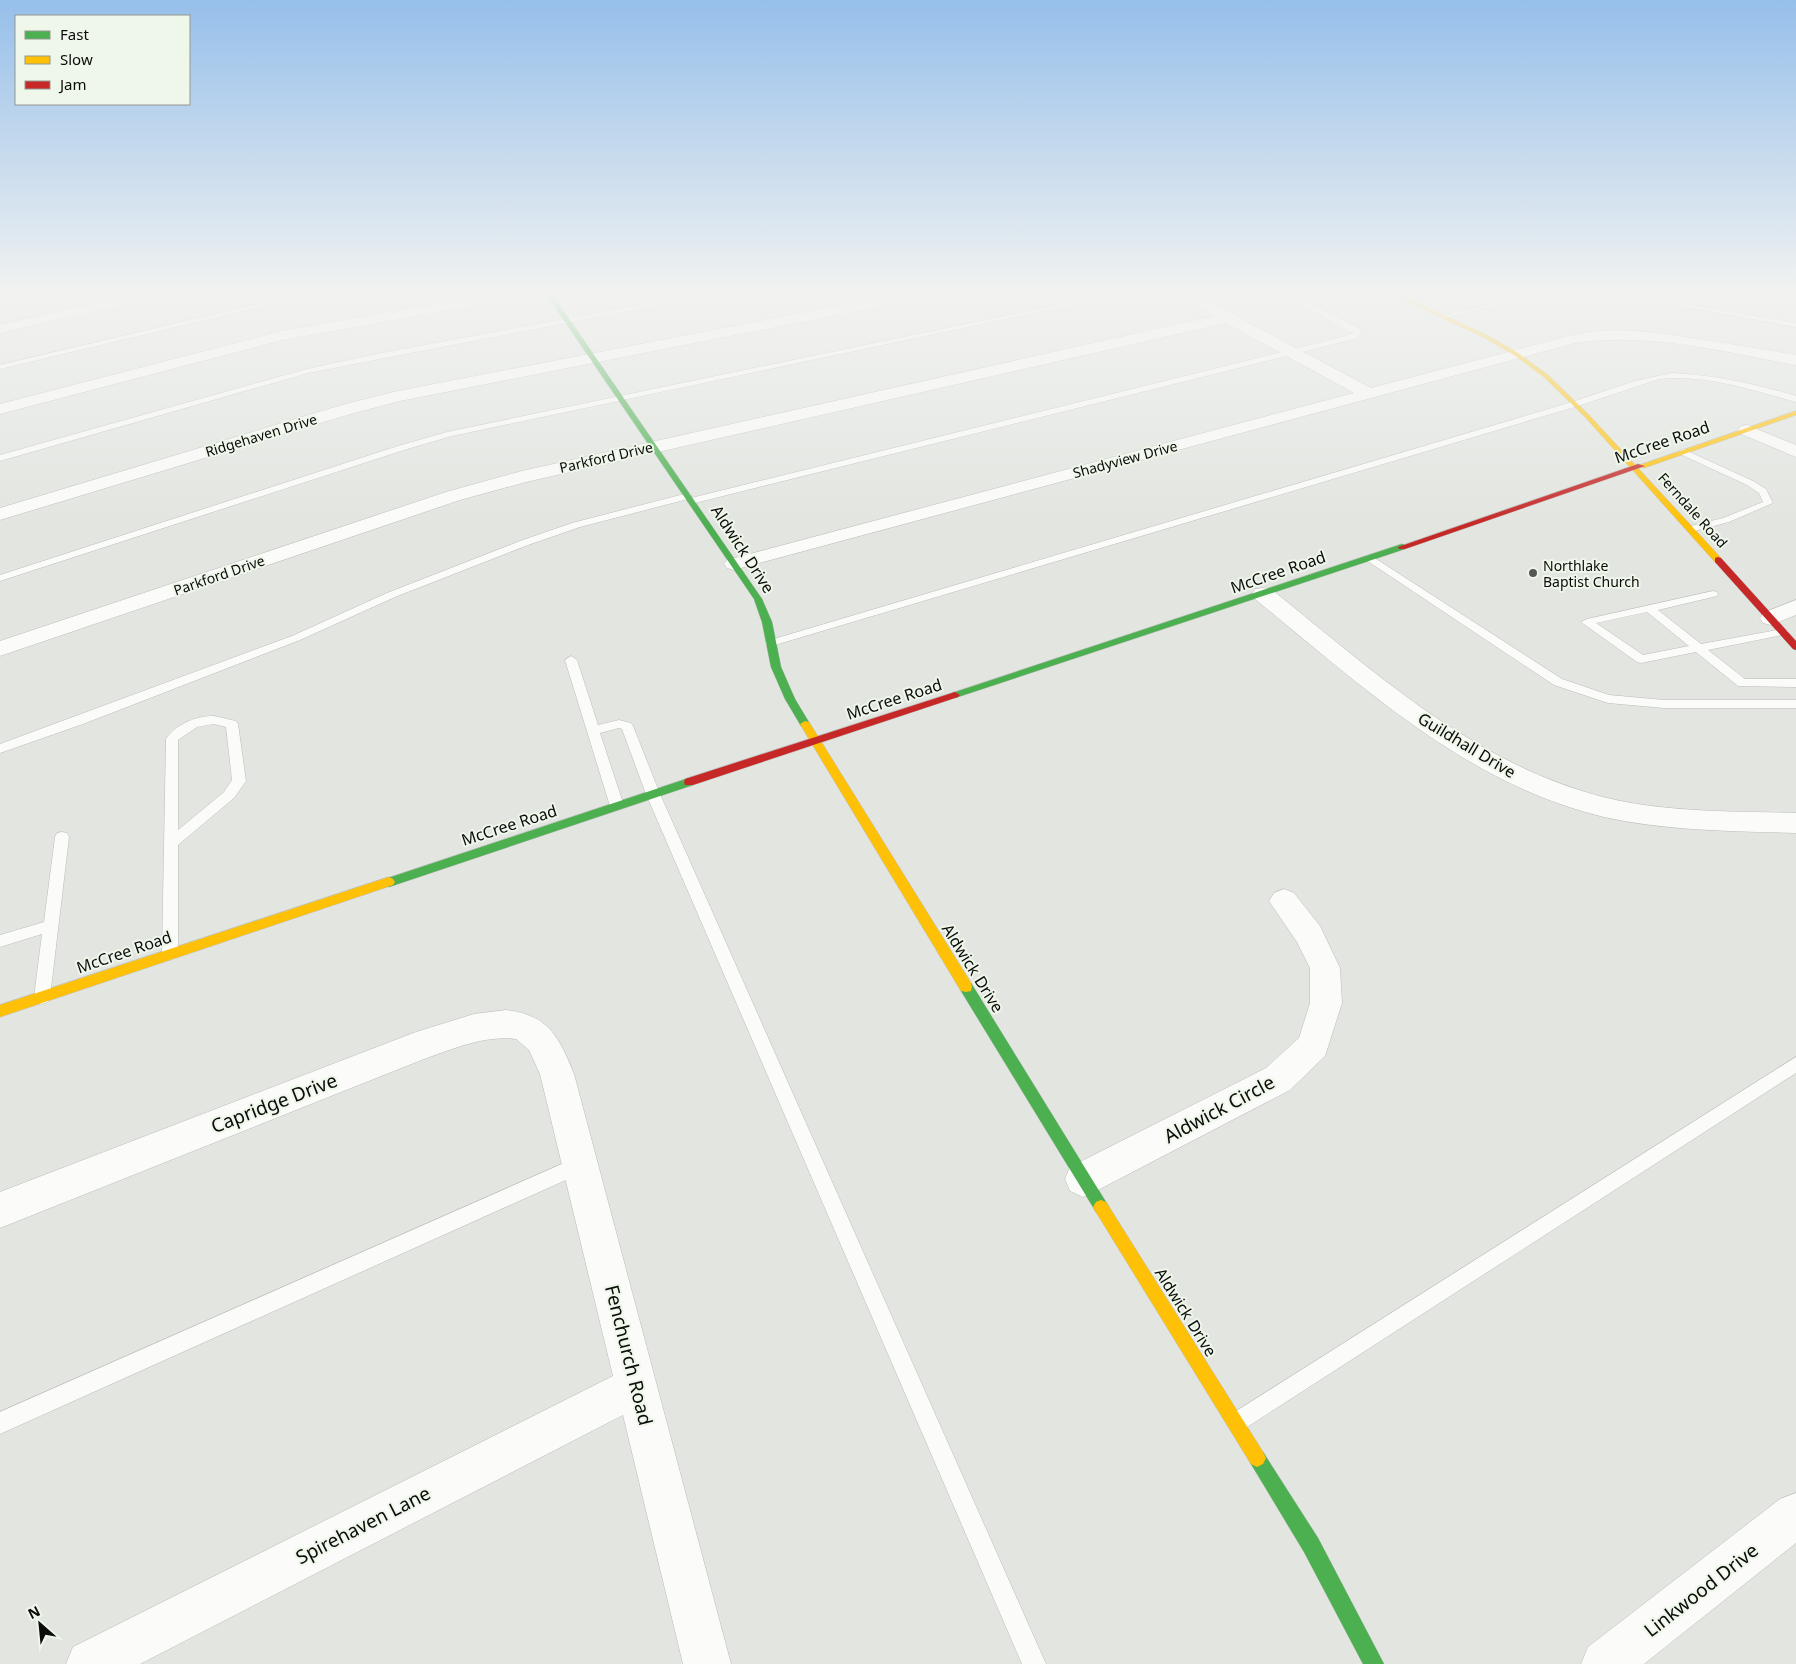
<svg xmlns="http://www.w3.org/2000/svg" width="1796" height="1664" font-family="'Noto Sans',sans-serif">
<style>
.lines{fill:none;stroke-linecap:round;stroke-linejoin:round}
.lane-casing{stroke:#bbbdb9;stroke-width:1}
.street-casing{stroke:#bbbdb9;stroke-width:1}
.fast-casing{stroke:#bbbdb9;stroke-width:1}
.slow-casing{stroke:#bbbdb9;stroke-width:1}
.jam-casing{stroke:#bbbdb9;stroke-width:1}
.lane{fill:#fbfbfa;fill-rule:evenodd}
.street{fill:#fbfbfa;fill-rule:evenodd}
.fast{fill:#4caf50;fill-rule:evenodd}
.slow{fill:#ffc107;fill-rule:evenodd}
.jam{fill:#c62828;fill-rule:evenodd}
.poi-dot{fill:#565854;stroke:#eff6ea;stroke-width:2}
.labels{text-anchor:middle;dominant-baseline:central;stroke-width:4;stroke-linejoin:round;paint-order:stroke}
.far-street-label{font-size:14px;fill:#0a0c08;stroke:#eff6ea}
.far-poi-label{font-size:14px;fill:#0a0c08;stroke:#eff6ea;text-anchor:start}
.street-label{font-size:16px;fill:#0a0c08;stroke:#eff6ea}
.near-street-label{font-size:19px;fill:#0a0c08;stroke:#eff6ea}
</style>
<rect width="100%" height="100%" fill="#e2e5e0"/>
<g class="lines">
<defs>
<path id="lane" d="M 0,291 L 12,291 L 0,295 Z
M 312,291 L 328,291 L 0,369 L 0,365 Z
M 715,291 L 731,291 L 308,373 L 0,461 L 0,455 L 307,369 L 382,353 Z
M 1125,291 L 1139,291 L 452,436 L 404,450 L 0,581 L 0,575 L 398,446 L 447,432 Z
M 1277,291 L 1286,291 L 1359,328 L 1361,333 L 1358,338 L 1334,344 L 691,504 L 688,503 L 688,499 L 580,527 L 528,545 L 395,597 L 300,640 L 83,724 L 0,753 L 0,744 L 292,636 L 387,593 L 520,541 L 572,523 L 688,493 L 691,494 L 691,498 L 1331,340 L 1353,333 Z
M 1493,291 C 1503,291 1508,296 1516,297 C 1523,297 1541,291 1552,291 L 1442,319 L 1438,317 L 1509,299 Z
M 1596,291 L 1612,291 L 1796,323 L 1796,327 Z
M 1672,373 C 1714,375 1756,384 1796,396 L 1796,402 C 1751,390 1706,374 1659,379 L 1578,406 L 775,645 L 767,645 L 765,643 L 767,641 L 1572,402 L 1635,381 Z
M 1683,449 L 1753,481 L 1766,489 L 1773,503 L 1729,522 L 1691,532 L 1687,531 L 1687,527 L 1723,518 L 1763,502 L 1759,493 L 1747,485 L 1680,454 L 1678,452 Z
M 1370,555 L 1562,679 L 1609,695 L 1664,700 L 1796,700 L 1796,708 L 1664,708 L 1608,703 L 1554,685 L 1366,560 L 1365,558 L 1366,556 Z
M 1713,591 L 1717,592 L 1718,594 L 1717,596 L 1658,610 L 1701,644 L 1783,629 L 1787,630 L 1789,632 L 1787,634 L 1708,650 L 1745,679 L 1796,679 L 1796,687 L 1738,686 L 1696,652 L 1641,663 L 1637,662 L 1581,622 L 1587,619 ZM 1647,612 L 1689,646 L 1643,655 L 1596,623 Z
M 571,656 L 577,660 L 598,725 L 619,720 L 631,723 L 633,726 L 660,794 L 1046,1664 L 1022,1664 L 646,794 L 622,729 L 619,728 L 600,733 L 624,806 L 622,809 L 612,809 L 610,806 L 565,660 Z
M 214,716 L 236,721 L 238,724 L 246,781 L 234,798 L 178,845 L 178,954 L 175,958 L 170,960 L 165,958 L 162,954 L 166,739 C 176,724 196,716 214,716 ZM 214,724 L 226,727 L 232,780 L 224,792 L 178,830 L 178,740 L 197,727 Z
M 62,832 L 67,833 L 69,837 L 50,997 L 48,1002 L 42,1004 L 36,1002 L 34,997 L 42,934 L 0,947 L 0,935 L 44,922 L 55,837 L 57,833 Z
M 1796,1057 L 1796,1073 L 1244,1429 L 1237,1433 L 1230,1429 L 1226,1422 L 1230,1415 Z
M 580,1156 L 586,1159 L 589,1165 L 586,1171 L 0,1434 L 0,1412 Z"/>
<path id="street" d="M 145,291 L 171,291 L 164,295 L 0,333 L 0,325 Z
M 507,291 L 539,291 L 532,295 L 283,340 L 0,414 L 0,404 L 282,331 Z
M 915,291 L 945,291 L 938,295 L 400,401 L 354,413 L 0,520 L 0,508 L 342,405 L 393,392 Z
M 1171,291 L 1189,291 L 1371,388 L 1569,336 C 1614,324 1660,333 1705,340 C 1736,345 1766,350 1796,355 L 1796,365 C 1723,352 1649,332 1575,343 L 741,568 L 734,570 L 727,568 L 724,564 L 727,560 L 1354,393 L 1226,323 L 526,482 L 460,500 L 0,656 L 0,641 L 446,492 L 522,471 L 1214,316 Z
M 1776,291 L 1796,291 L 1796,297 L 1778,294 Z
M 1747,425 L 1796,445 L 1796,457 L 1741,434 L 1738,430 L 1741,426 Z
M 1263,588 L 1271,589 C 1367,666 1463,754 1582,791 C 1650,813 1726,811 1796,813 L 1796,833 C 1732,831 1667,831 1604,817 C 1466,784 1362,686 1255,599 L 1252,594 L 1255,589 Z
M 1796,600 L 1796,615 L 1771,625 L 1763,623 L 1760,618 L 1763,613 Z
M 1284,889 L 1294,893 L 1320,926 L 1340,968 L 1342,1003 L 1325,1056 L 1290,1090 L 1096,1191 L 1083,1197 L 1070,1191 L 1065,1179 L 1070,1167 L 1266,1068 L 1299,1038 L 1310,1003 L 1310,968 L 1297,942 L 1269,901 L 1274,893 Z
M 506,1010 C 549,1015 559,1037 574,1074 L 731,1664 L 683,1664 L 623,1415 L 140,1664 L 66,1664 L 73,1647 L 613,1376 L 540,1074 L 529,1050 L 516,1039 C 484,1035 453,1049 424,1059 L 0,1228 L 0,1192 L 416,1032 L 474,1014 Z
M 1796,1493 L 1796,1543 L 1644,1664 L 1581,1664 L 1588,1647 L 1780,1499 Z"/>
<path id="fast" d="M 544,291 L 550,291 L 762,599 L 772,622 L 781,667 L 795,699 L 810,724 L 809,726 L 801,726 L 785,699 L 771,667 L 762,622 L 754,599 Z
M 1402,544 L 1405,545 L 1405,549 L 958,697 L 955,698 L 950,695 L 952,693 Z
M 689,778 L 693,779 L 694,782 L 693,785 L 389,887 L 385,885 L 383,882 L 385,879 Z
M 966,982 L 971,983 L 1106,1202 L 1109,1207 L 1106,1212 L 1101,1214 L 1096,1212 L 961,991 L 960,987 L 961,983 Z
M 1257,1449 L 1263,1452 L 1318,1538 L 1384,1664 L 1363,1664 L 1304,1552 L 1251,1464 L 1248,1458 L 1251,1452 Z"/>
<path id="slow" d="M 1383,291 L 1391,291 L 1487,335 L 1518,353 L 1548,375 L 1589,415 L 1721,558 L 1721,562 L 1715,562 L 1585,417 L 1544,377 L 1514,355 L 1483,337 Z
M 1796,411 L 1796,415 L 1644,468 L 1637,466 Z
M 805,721 L 809,722 L 971,983 L 972,987 L 971,991 L 966,992 L 961,991 L 800,724 Z
M 389,877 L 393,879 L 395,882 L 393,885 L 0,1017 L 0,1005 Z
M 1101,1200 L 1106,1202 L 1263,1452 L 1266,1458 L 1263,1464 L 1257,1467 L 1251,1464 L 1096,1212 L 1093,1207 L 1096,1202 Z"/>
<path id="jam" d="M 1638,464 L 1645,466 L 1405,549 L 1399,549 L 1398,547 Z
M 1718,557 L 1721,558 L 1796,641 L 1796,650 L 1793,649 L 1715,562 L 1715,558 Z
M 955,692 L 960,695 L 958,697 L 693,785 L 685,785 L 684,782 L 685,779 Z"/>
</defs>
<use href="#lane" class="lane-casing"/>
<use href="#street" class="street-casing"/>
<use href="#fast" class="fast-casing"/>
<use href="#slow" class="slow-casing"/>
<use href="#jam" class="jam-casing"/>
<use href="#lane" class="lane"/>
<use href="#street" class="street"/>
<use href="#fast" class="fast"/>
<use href="#slow" class="slow"/>
<use href="#jam" class="jam"/>
</g>
<linearGradient id="sky" x2="0" y2="1"><stop stop-color="#96bfea"/><stop offset="0.56" stop-color="#f2f3f1"/><stop offset="1" stop-color="#f2f3f1" stop-opacity="0"/></linearGradient>
<rect width="1796" height="524" fill="url(#sky)"/>
<circle class="poi-dot" cx="1533" cy="573" r="5"/>
<g class="labels">
<g class="far-street-label">
<text transform="translate(261 435) rotate(-17)">Ridgehaven Drive</text>
<text transform="translate(606 457) rotate(-13)">Parkford Drive</text>
<text transform="translate(1125 459) rotate(-15)">Shadyview Drive</text>
<text transform="translate(1693 510) rotate(48)">Ferndale Road</text>
<text transform="translate(219 575) rotate(-19)">Parkford Drive</text>
</g>
<g class="far-poi-label">
<text x="1543" y="565">Northlake<tspan x="1543" dy="16">Baptist Church</tspan></text>
</g>
<g class="street-label">
<text transform="translate(1662 442) rotate(-19)">McCree Road</text>
<text transform="translate(743 549) rotate(57)">Aldwick Drive</text>
<text transform="translate(1278 572) rotate(-19)">McCree Road</text>
<text transform="translate(894 699) rotate(-18)">McCree Road</text>
<text transform="translate(1467 745) rotate(31)">Guildhall Drive</text>
<text transform="translate(509 825) rotate(-18)">McCree Road</text>
<text transform="translate(124 952) rotate(-19)">McCree Road</text>
<text transform="translate(973 968) rotate(58)">Aldwick Drive</text>
<text transform="translate(1186 1312) rotate(58)">Aldwick Drive</text>
</g>
<g class="near-street-label">
<text transform="translate(274 1103) rotate(-21)">Capridge Drive</text>
<text transform="translate(1219 1109) rotate(-28)">Aldwick Circle</text>
<text transform="translate(629 1355) rotate(76)">Fenchurch Road</text>
<text transform="translate(363 1525) rotate(-27)">Spirehaven Lane</text>
<text transform="translate(1701 1590) rotate(-38)">Linkwood Drive</text>
</g>
</g>
<rect x="15" y="15" width="175" height="90" fill="#eff6ea" stroke="#939890"/>
<rect x="25" y="31" width="25" height="8" fill="#4caf50" stroke="#939890"/>
<text x="60" y="40" font-size="15" fill="#0a0c08">Fast</text>
<rect x="25" y="56" width="25" height="8" fill="#ffc107" stroke="#939890"/>
<text x="60" y="65" font-size="15" fill="#0a0c08">Slow</text>
<rect x="25" y="81" width="25" height="8" fill="#c62828" stroke="#939890"/>
<text x="60" y="90" font-size="15" fill="#0a0c08">Jam</text>
<g transform="translate(40 1624) rotate(333)" stroke="#eff6ea" stroke-width="4" paint-order="stroke">
<path d="M0-4L9 19L0 12L-9 19Z" fill="#0a0c08"/>
<text y="-8" font-size="14" font-weight="bold" text-anchor="middle" fill="#0a0c08">N</text>
</g>
</svg>
